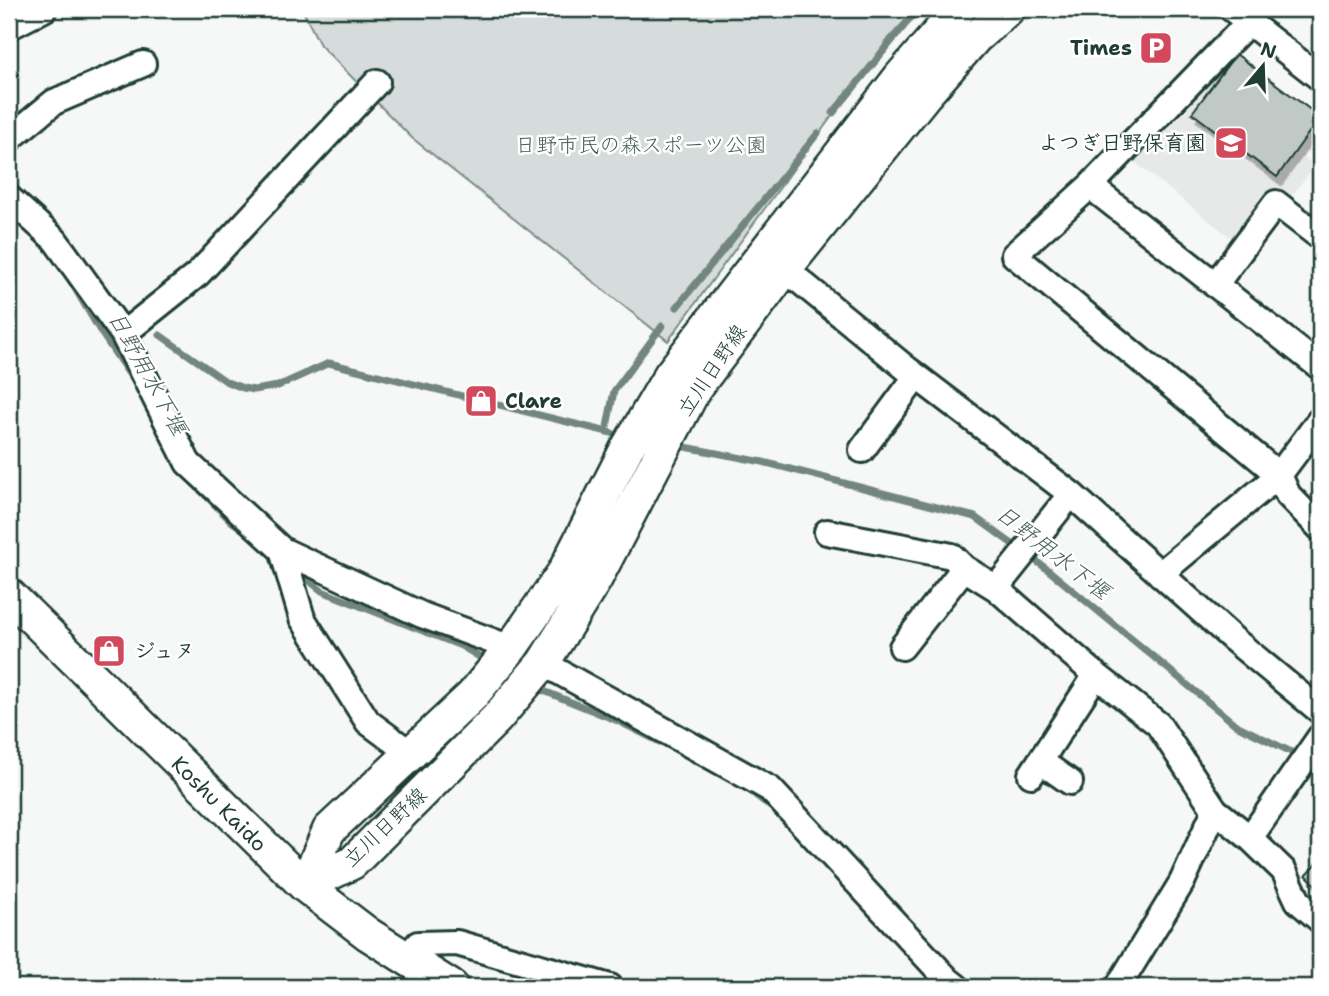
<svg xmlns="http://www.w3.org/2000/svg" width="1329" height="996" font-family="'Shantell Sans','Klee One',sans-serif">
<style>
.built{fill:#e6e9e8}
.green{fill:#d6dcdb;stroke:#7a8c88;stroke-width:2}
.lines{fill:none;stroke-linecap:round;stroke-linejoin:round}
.stream{stroke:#72857f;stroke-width:7}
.building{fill:#c0c9c6;stroke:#1f3d34;stroke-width:2;filter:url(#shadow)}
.minor-casing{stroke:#1f3d34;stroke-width:30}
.major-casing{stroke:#1f3d34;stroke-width:37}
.minor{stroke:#fff;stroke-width:24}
.major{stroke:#fff;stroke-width:32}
.labels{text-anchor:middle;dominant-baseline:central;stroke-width:5;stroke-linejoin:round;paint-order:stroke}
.poi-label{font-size:21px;font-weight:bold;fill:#1f3d34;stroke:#fff;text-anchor:end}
.park-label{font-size:21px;fill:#445d55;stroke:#fff}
.street-label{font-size:21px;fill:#1f3d34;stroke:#fff}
.water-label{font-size:23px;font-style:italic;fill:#49615a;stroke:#fff}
</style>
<defs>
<filter id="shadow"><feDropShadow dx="4.5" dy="8" stdDeviation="0" flood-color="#0004"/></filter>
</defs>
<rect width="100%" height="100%" fill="#f6f7f7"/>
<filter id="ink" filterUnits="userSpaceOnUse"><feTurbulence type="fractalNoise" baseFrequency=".0143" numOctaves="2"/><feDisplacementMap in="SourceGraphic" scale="14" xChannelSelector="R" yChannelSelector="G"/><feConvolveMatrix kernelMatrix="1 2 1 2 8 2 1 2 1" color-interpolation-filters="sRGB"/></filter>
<g filter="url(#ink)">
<path class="built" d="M 1235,52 L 1320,116 L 1320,132 L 1302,155 L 1315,166 L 1291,196 L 1278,187 L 1235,241 L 1132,160 L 1187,110 Z"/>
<path class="green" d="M 302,9 L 916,9 L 889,38 L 668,341 L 412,138 L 320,45 Z"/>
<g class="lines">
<path class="stream" d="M 833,113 L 918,9
M 70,280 L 100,331 L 131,377
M 677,307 L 818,133
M 160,335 L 227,382 L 243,388 L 254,390 L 278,386 L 329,363 L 612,433
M 606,432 L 614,391 L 662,326
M 680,446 L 763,462 L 975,517 L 1047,569 L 1236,725 L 1320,766
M 188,478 L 231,521 L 246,532
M 301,574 L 322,591 L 461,646 L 481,658
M 539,689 L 618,721 L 660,742
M 745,787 L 777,812"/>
</g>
<path class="building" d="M 1236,54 L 1320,117 L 1277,177 L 1192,113 Z
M 1320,860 L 1320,889 L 1306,875 Z"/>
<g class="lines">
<defs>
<path id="minor" d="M 1232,9 L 1320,78
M 1249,22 L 1090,186 L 1014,255 L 1279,475 L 1288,495 L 1320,528
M 9,27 L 44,9
M 9,139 L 54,102 L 143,64
M 1090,186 L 1320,367
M 9,198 L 55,240 L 123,334 L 188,463 L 282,550 L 422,615 L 511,648
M 785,269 L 907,369 L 1071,494 L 1233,639 L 1320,711
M 1215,285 L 1276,203 L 1320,237
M 123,334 L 198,274 L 377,82
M 862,450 L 916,377
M 827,532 L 952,556 L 964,568 L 996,588 L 1096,675 L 1158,724 L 1215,810 L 1250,838 L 1284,871 L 1298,901 L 1320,920
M 282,550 L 302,618 L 368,722 L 410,753
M 1160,574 L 1279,475 L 1320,420
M 996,588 L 1071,494
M 902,647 L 964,568
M 543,663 L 770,789 L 948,980 L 957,987
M 1040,761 L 1070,782
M 1031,775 L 1096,675
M 1250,838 L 1320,737
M 406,959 L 418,944 L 457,943 L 610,987
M 1118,987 L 1182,882 L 1215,810"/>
<path id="major" d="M 9,595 L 305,886 L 368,934 L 452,987
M 305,886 L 352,863 L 497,718 L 543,663 L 595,580 L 694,390 L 785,269 L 925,95 L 976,37 L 1008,9
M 305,886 L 329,830 L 472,696 L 511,648 L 564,572 L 626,450 L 670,375 L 900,77 L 959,9"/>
</defs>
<use href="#minor" class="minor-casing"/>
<use href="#major" class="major-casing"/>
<use href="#minor" class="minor"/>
<use href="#major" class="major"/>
</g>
</g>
<defs>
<symbol id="parking-square" viewBox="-11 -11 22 22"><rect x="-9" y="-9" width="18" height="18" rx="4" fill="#d1495b" stroke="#fff"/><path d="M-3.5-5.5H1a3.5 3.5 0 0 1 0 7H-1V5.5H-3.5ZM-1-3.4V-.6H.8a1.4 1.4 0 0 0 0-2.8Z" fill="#fff"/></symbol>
<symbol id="school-square" viewBox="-11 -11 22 22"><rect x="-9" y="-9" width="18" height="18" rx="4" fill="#d1495b" stroke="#fff"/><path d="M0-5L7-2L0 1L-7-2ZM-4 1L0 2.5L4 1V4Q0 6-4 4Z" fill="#fff"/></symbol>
<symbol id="shop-square" viewBox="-11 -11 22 22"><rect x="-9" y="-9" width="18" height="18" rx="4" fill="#d1495b" stroke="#fff"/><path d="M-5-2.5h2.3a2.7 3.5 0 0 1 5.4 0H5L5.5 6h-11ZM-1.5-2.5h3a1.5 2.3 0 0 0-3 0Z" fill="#fff"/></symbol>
</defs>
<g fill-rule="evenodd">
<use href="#parking-square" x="1137" y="29" width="38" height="38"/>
<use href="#school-square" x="1212" y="124" width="38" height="38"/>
<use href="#shop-square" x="462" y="382" width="38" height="38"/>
<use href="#shop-square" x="90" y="632" width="38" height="38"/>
</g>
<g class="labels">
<g class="poi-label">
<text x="1132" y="48">Times</text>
<text x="1206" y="143">よつぎ日野保育園</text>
<text x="505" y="401" text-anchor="start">Clare</text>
<text x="134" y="651" text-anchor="start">ジュヌ</text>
</g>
<g class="park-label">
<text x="641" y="145">日野市民の森スポーツ公園</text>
</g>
<g class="street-label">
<text transform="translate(712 370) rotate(-56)">立川日野線</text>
<text transform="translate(219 804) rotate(45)">Koshu Kaido</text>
<text transform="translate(385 827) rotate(-43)">立川日野線</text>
</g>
<g class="water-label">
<text transform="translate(148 373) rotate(61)">日野用水下堰</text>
<text transform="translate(1053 552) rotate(38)">日野用水下堰</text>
</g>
</g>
<rect width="1329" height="996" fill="none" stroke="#fff" stroke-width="35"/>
<rect x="18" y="18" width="1294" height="961" fill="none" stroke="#1f3d34" stroke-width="2.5" filter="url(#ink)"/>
<g transform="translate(1263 66) rotate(19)" stroke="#ffffff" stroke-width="5" paint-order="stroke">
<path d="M0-5L12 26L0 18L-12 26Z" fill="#1f3d34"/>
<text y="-10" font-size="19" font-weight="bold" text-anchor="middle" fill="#1f3d34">N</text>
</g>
</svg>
